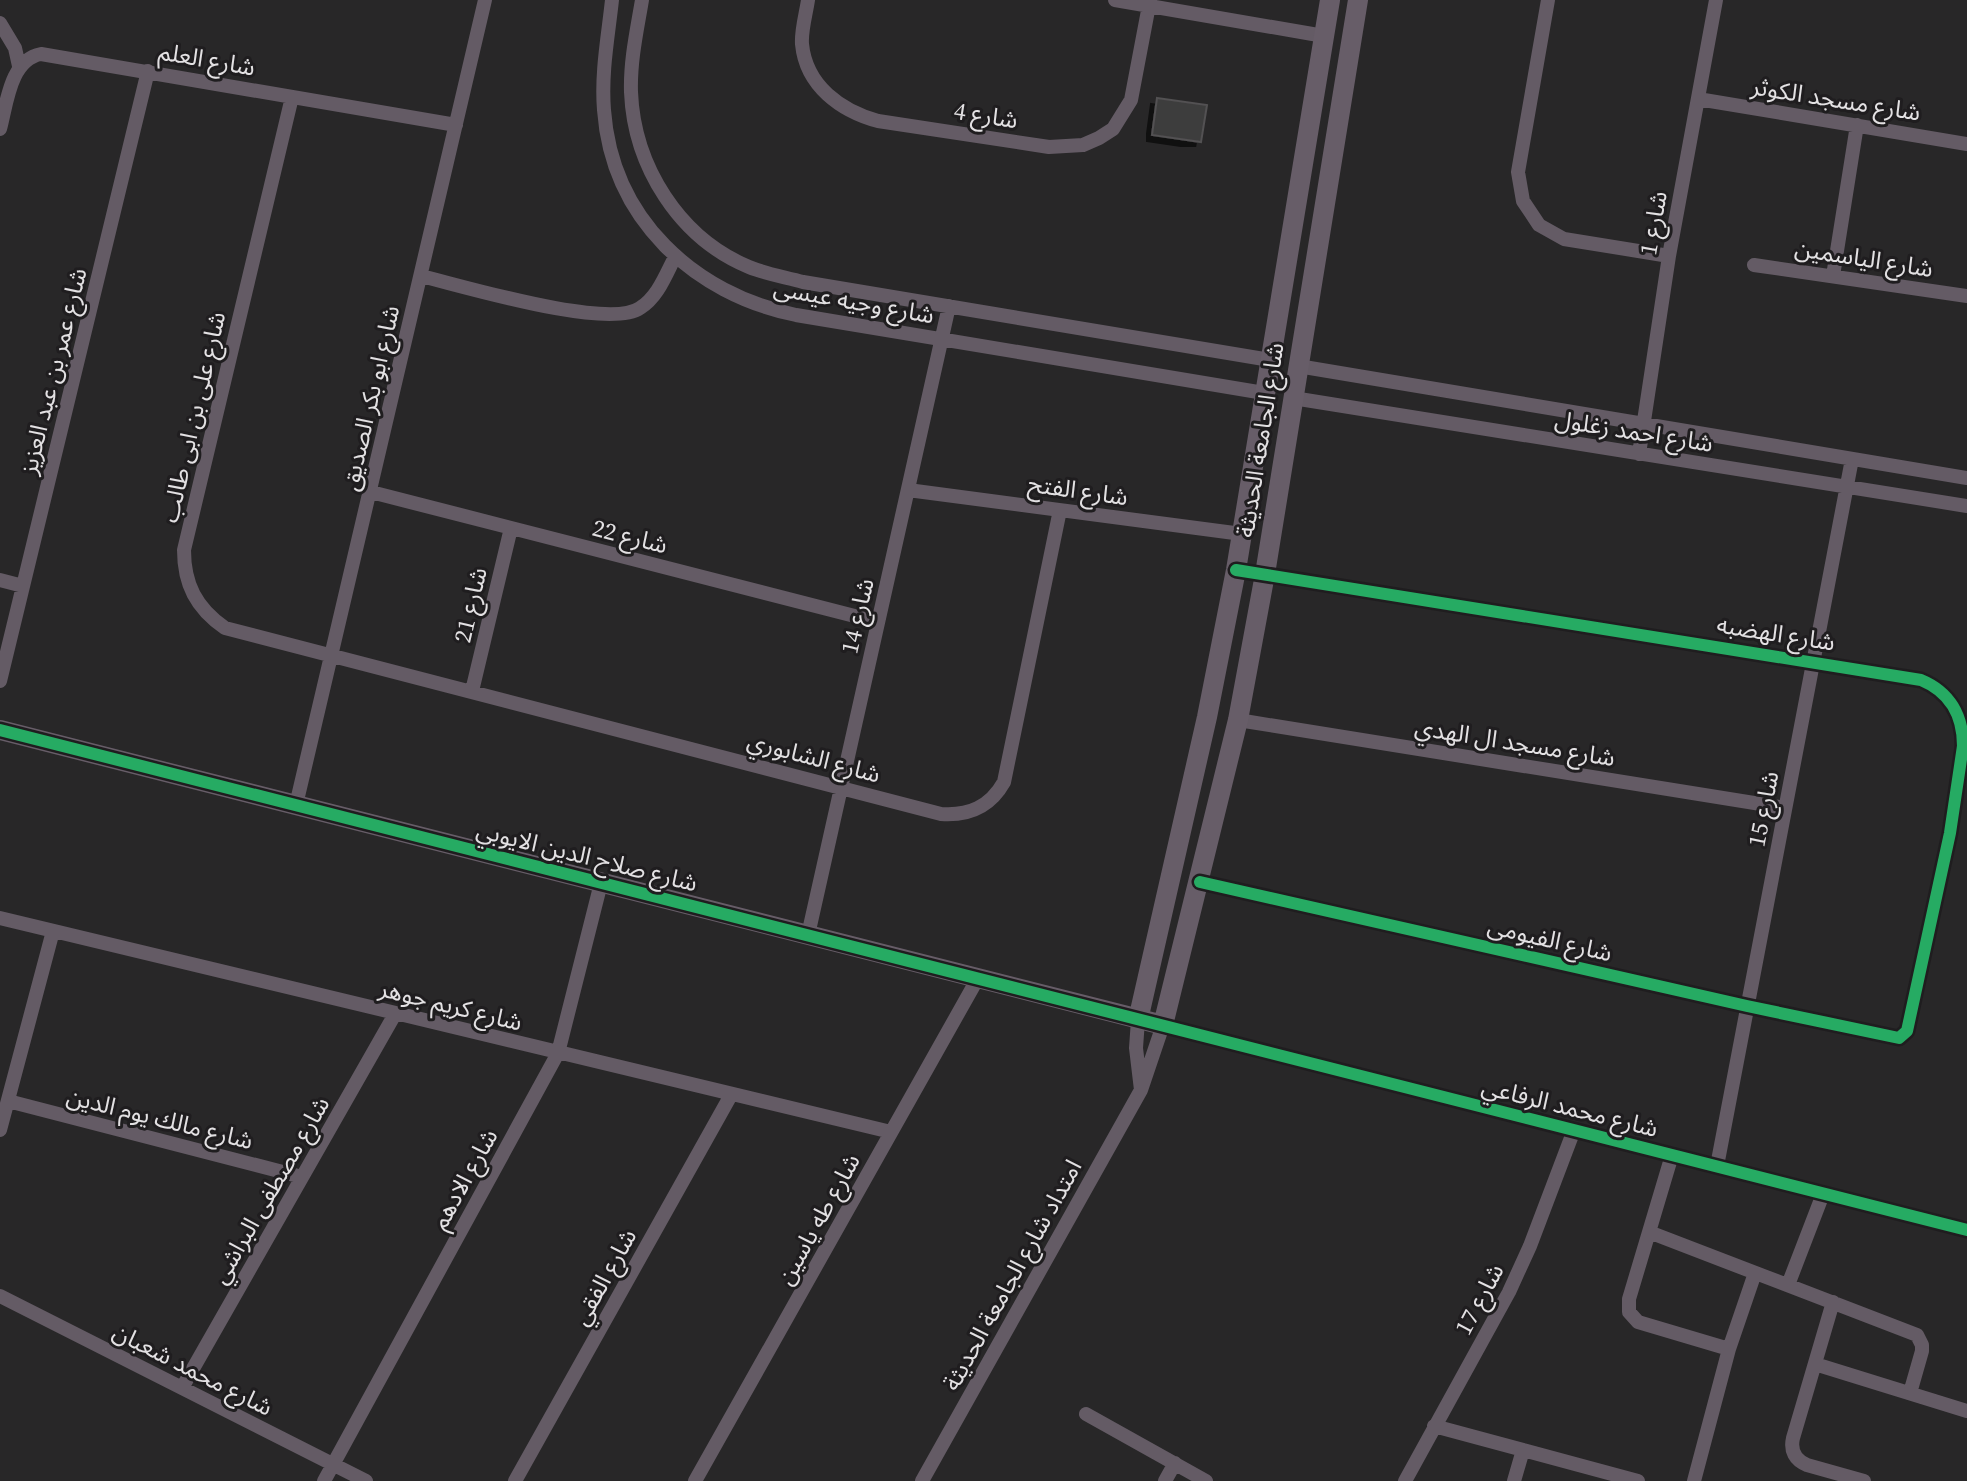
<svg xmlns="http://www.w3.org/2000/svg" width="1967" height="1481" font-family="'Source Serif 4','Noto Sans Arabic',serif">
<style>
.building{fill:#3e3d3e;stroke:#525152;stroke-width:2;filter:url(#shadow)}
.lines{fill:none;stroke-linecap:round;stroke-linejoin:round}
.street{stroke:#645b65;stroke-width:14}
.secondary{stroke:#675d68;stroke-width:20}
.cycleway-casing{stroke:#1f1d1f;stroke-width:17}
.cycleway{stroke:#26ab63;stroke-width:12}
.labels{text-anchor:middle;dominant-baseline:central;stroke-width:6;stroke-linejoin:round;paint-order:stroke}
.street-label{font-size:24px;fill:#e3e1e3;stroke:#1f1d1f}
</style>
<defs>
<filter id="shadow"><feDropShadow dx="-6" dy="6" stdDeviation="0" flood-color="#0009"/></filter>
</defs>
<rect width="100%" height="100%" fill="#282728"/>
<path class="building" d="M 1157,98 L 1207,105 L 1201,142 L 1152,135 Z"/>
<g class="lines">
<path class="street" d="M 612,0 C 608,37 601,73 604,110 C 612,219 694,294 796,315 L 1264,393
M 642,0 C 637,30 630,61 631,92 C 634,166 679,238 749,267 C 766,274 785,277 803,282 L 1270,360
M 808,0 C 806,14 801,30 802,44 C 806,86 841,111 878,121 L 1049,147 L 1083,145 L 1099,138 L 1113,129 L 1131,100 L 1150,0
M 1115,0 L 1324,36
M 1548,0 L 1518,172 L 1523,201 L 1539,225 L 1564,239 L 1669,256
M 0,23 L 15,48 L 19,66
M 292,97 L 184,550 C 184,584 196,608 225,628 L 941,814 C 969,816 990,807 1004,782 L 1060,510
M 1698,99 L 1967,144
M 0,129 C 7,103 10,60 41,54 L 456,125
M 1754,265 L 1967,296
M 421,276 C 463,286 608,330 640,308 C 658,297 666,274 675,257
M 1833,276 L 1857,125
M 1298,366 L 1967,478
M 1293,398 L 1967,506
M 1639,454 L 1669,256 L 1716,0
M 908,490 L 1242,534
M 371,492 L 878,622
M 0,580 L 23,586
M 0,681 L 148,71
M 472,691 L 511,528
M 1238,720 L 1785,808
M 296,805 L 485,0
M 1200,882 L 1747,1006 L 1899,1038 L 1907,1031 L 1950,833 L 1963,746 C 1963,716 1950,692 1921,680 L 1236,570
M 0,918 L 891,1132
M 808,935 L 949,306
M 1138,1020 L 1136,1048 L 1141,1090
M 8,1101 L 302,1177
M 0,1130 L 53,931
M 1672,1155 L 1629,1299 L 1629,1312 L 1638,1322 L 1729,1349
M 1717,1166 L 1852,459
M 1649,1232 L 1917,1335 L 1922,1345 L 1922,1351 L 1910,1393
M 1788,1285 L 1823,1194
M 0,1296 L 366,1481
M 1833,1302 L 1793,1438 C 1790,1451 1795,1460 1807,1465 L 1864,1481
M 1815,1364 L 1967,1411
M 182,1388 L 395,1014
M 1086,1414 L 1206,1481
M 1434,1426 L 1638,1481
M 324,1481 L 558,1053 L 601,883
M 515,1481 L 731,1095
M 695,1481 L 978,978
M 922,1481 L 1141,1090 L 1163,1025 L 1967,1230
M 1165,1481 L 1175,1463
M 1405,1481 L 1509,1292 L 1530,1246 L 1574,1130
M 1514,1481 L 1523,1450
M 1694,1481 L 1729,1349 L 1755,1273"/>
<path class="secondary" d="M 0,730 L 1163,1025 L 1238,720 L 1265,574 L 1358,0
M 1138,1020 L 1207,717 L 1236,570 L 1330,0"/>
<defs>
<path id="cycleway" d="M 0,730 L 1967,1230
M 1200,882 L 1747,1006 L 1899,1038 L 1907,1031 L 1950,833 L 1963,746 C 1963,716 1950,692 1921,680 L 1236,570"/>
</defs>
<use href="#cycleway" class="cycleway-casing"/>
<use href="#cycleway" class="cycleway"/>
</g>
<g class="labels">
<g class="street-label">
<text transform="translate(207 59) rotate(10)">شارع العلم</text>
<text transform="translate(1836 99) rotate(9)">شارع مسجد الكوثر</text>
<text transform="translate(986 115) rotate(9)">شارع 4</text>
<text transform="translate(1653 223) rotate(-80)">شارع 1</text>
<text transform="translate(1864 258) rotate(9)">شارع الياسمين</text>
<text transform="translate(854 301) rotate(10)">شارع وجيه عيسى</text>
<text transform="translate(53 371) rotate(-76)">شارع عمر بن عبد العزيز</text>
<text transform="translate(370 398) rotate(-77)">شارع ابو بكر الصديق</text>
<text transform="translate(193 417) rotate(-77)">شارع على بن ابى طالب</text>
<text transform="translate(1634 431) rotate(9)">شارع احمد زغلول</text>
<text transform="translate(1260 440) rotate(-81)">شارع الجامعة الحديثة</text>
<text transform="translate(1078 490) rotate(8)">شارع الفتح</text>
<text transform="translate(630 536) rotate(14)">شارع 22</text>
<text transform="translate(470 605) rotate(-77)">شارع 21</text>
<text transform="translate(857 616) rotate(-77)">شارع 14</text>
<text transform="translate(1776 633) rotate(9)">شارع الهضبه</text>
<text transform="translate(1515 742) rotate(9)">شارع مسجد ال الهدي</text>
<text transform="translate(814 757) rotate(15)">شارع الشابوري</text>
<text transform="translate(1763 809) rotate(-79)">شارع 15</text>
<text transform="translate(587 856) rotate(14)">شارع صلاح الدين الايوبي</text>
<text transform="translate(1550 939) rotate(13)">شارع الفيومى</text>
<text transform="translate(451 1005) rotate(14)">شارع كريم جوهر</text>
<text transform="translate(1570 1107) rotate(14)">شارع محمد الرفاعي</text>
<text transform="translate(160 1118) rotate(14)">شارع مالك يوم الدين</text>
<text transform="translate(464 1179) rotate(-61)">شارع الادهم</text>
<text transform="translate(270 1190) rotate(-60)">شارع مصطفى البراشي</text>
<text transform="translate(818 1219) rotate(-61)">شارع طه ياسين</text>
<text transform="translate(1012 1275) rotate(-61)">امتداد شارع الجامعة الحديثة</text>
<text transform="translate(604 1277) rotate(-61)">شارع الفقي</text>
<text transform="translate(1479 1299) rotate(-62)">شارع 17</text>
<text transform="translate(193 1369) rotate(27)">شارع محمد شعبان</text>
</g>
</g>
</svg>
